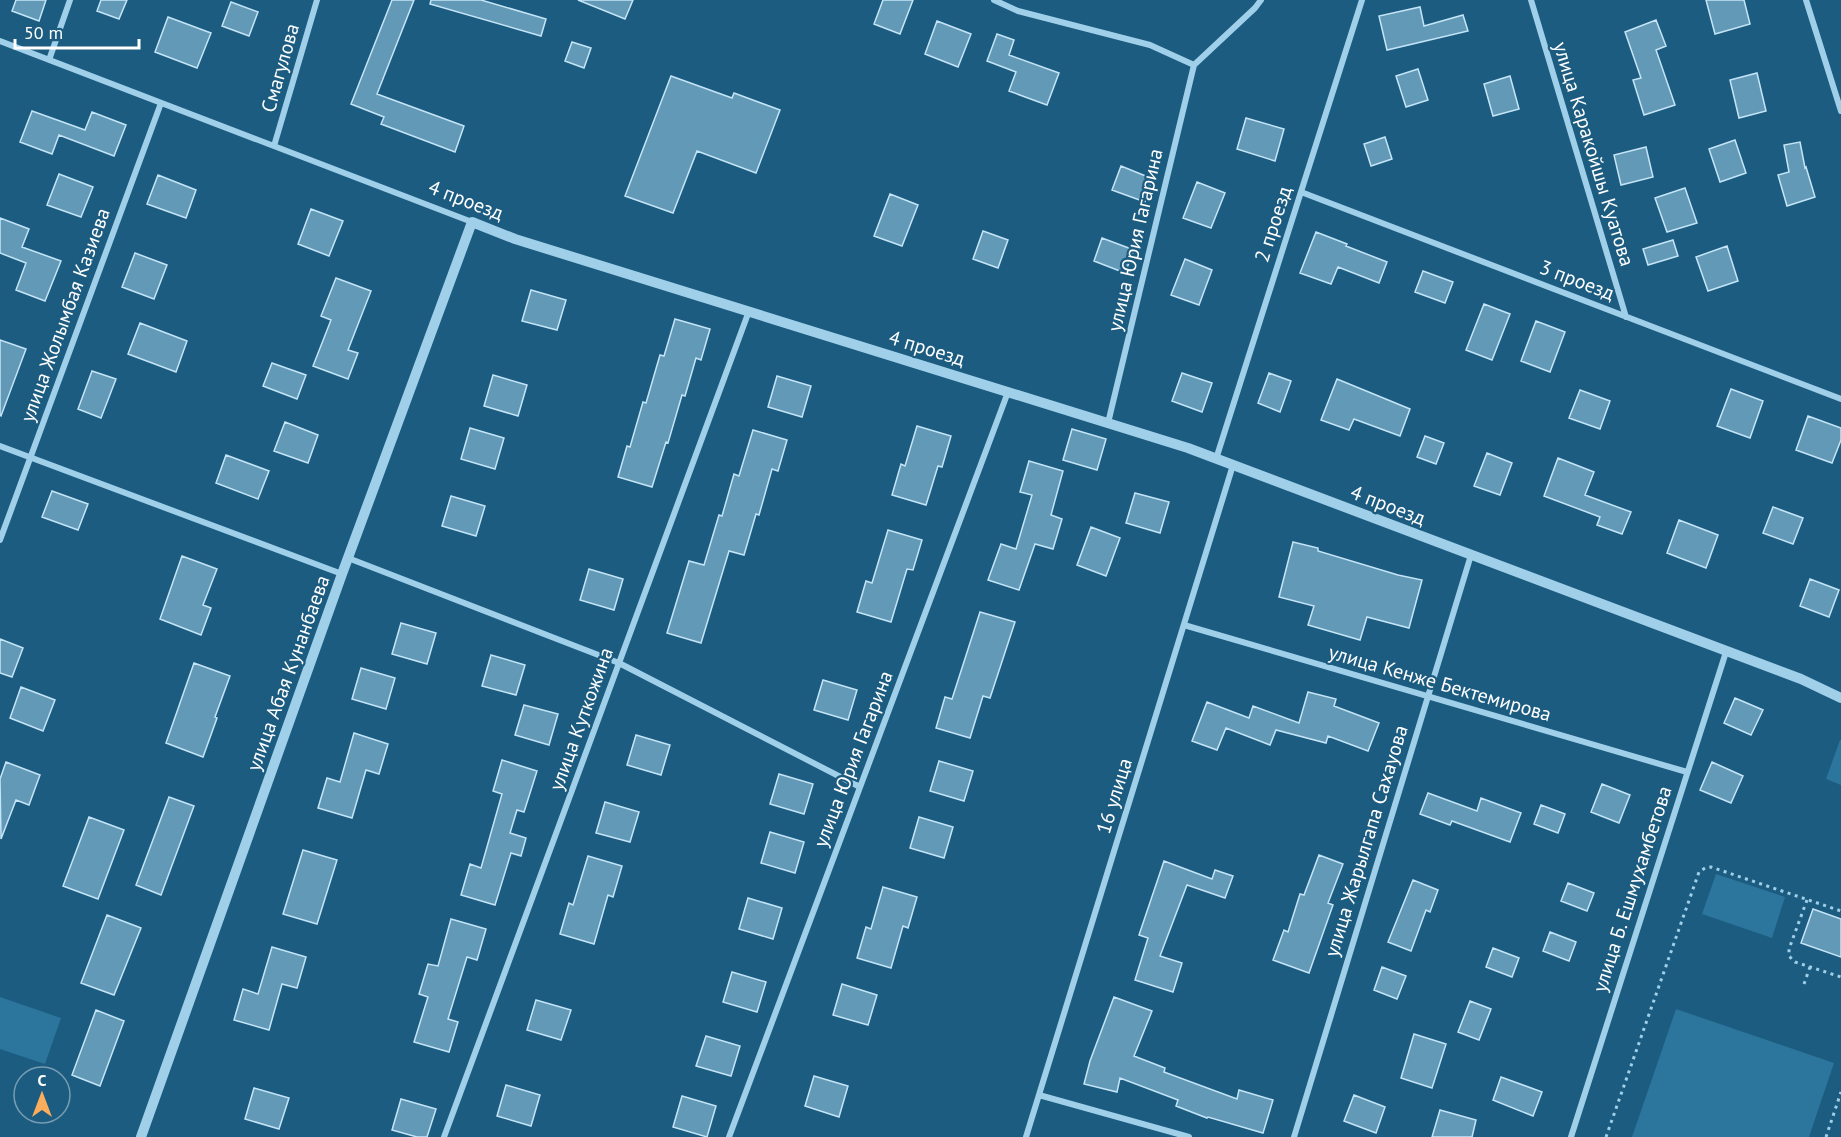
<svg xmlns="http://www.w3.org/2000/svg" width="1841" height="1137" font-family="'PT Sans',sans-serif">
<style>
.green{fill:#2c759c}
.building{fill:#6299b7;stroke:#c4e5f7;stroke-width:1.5}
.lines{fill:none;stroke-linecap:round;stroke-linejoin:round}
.path{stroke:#a0d0e9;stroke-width:3;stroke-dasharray:3 4.5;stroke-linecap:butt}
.minor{stroke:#a0d0e9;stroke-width:6}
.tertiary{stroke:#a0d0e9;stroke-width:10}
.labels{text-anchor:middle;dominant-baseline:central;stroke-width:4.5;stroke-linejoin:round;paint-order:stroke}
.street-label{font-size:20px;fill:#fff;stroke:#1c5c80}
</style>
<rect width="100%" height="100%" fill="#1c5c80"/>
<path class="green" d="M 1840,740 L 1841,740 L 1841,785 L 1826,779 Z
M 1716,874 L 1785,897 L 1772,938 L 1702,914 Z
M 0,997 L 61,1018 L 45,1064 L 0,1049 Z
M 1676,1009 L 1834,1063 L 1809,1137 L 1632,1137 Z"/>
<path class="building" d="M 16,0 L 46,0 L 39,21 L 12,11 Z
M 101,0 L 127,0 L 119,19 L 97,11 Z
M 392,0 L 414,0 L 377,94 L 464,126 L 455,152 L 381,124 L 384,117 L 351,104 Z
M 431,0 L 481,0 L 546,19 L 541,36 L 430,4 Z
M 578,0 L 633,0 L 625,19 Z
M 883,0 L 913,0 L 900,34 L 874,24 Z
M 1706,0 L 1744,0 L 1750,24 L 1715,34 Z
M 231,2 L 258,12 L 249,36 L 222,26 Z
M 1420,7 L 1424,26 L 1463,15 L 1468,31 L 1387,50 L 1379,16 Z
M 168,17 L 211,33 L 197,68 L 155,52 Z
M 1656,20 L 1666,46 L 1656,50 L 1675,105 L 1644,115 L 1633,80 L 1641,78 L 1625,32 Z
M 937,21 L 971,34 L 958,67 L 925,54 Z
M 997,34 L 1014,40 L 1009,55 L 1059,73 L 1047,105 L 1009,91 L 1016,72 L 987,61 Z
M 572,42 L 591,48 L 584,68 L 565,61 Z
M 1418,69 L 1428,100 L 1406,107 L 1396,76 Z
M 1757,73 L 1766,111 L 1739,118 L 1730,80 Z
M 671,76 L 732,98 L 734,93 L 780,110 L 756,173 L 697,151 L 673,213 L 625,196 Z
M 1510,76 L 1519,109 L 1493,116 L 1484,84 Z
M 32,111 L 85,130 L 92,112 L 126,125 L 114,156 L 59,135 L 52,154 L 20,142 Z
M 1246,118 L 1284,129 L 1275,161 L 1237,149 Z
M 1385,137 L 1392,159 L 1371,166 L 1364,144 Z
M 1735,140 L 1746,173 L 1720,182 L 1709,149 Z
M 1800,142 L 1805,168 L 1806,167 L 1815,197 L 1787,206 L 1778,175 L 1789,172 L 1784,145 Z
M 1646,147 L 1653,177 L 1621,185 L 1614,155 Z
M 1121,166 L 1153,179 L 1145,202 L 1112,190 Z
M 59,174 L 93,187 L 81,217 L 47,205 Z
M 158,175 L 196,190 L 186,218 L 147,204 Z
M 1197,182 L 1225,193 L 1211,228 L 1183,218 Z
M 1685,188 L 1697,223 L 1667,232 L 1655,198 Z
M 890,194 L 918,205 L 902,246 L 874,236 Z
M 311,209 L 343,221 L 329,256 L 298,244 Z
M 0,218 L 29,229 L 22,247 L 61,261 L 45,301 L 16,290 L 26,263 L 0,253 Z
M 983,231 L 1008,240 L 998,268 L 973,259 Z
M 1316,232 L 1347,244 L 1346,246 L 1387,262 L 1379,283 L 1338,267 L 1331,284 L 1300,273 Z
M 1102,238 L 1134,250 L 1125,273 L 1094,261 Z
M 1673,240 L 1678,256 L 1648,265 L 1643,249 Z
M 1727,246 L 1738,281 L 1708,291 L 1696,257 Z
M 135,253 L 167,265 L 154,299 L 122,287 Z
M 1185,259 L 1212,270 L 1199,305 L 1171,295 Z
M 1423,271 L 1453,282 L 1445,303 L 1415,292 Z
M 336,278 L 371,291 L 348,350 L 358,353 L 348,379 L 313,366 L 331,320 L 321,316 Z
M 531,290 L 566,300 L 557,330 L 522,321 Z
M 1484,304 L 1510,314 L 1492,360 L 1466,350 Z
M 675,319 L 710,329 L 701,360 L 696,358 L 685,396 L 682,395 L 668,443 L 666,442 L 652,487 L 618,477 L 627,446 L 630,447 L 643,402 L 646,403 L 660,355 L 664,356 Z
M 1536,321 L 1565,332 L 1550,372 L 1521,361 Z
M 140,323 L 187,341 L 176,372 L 128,354 Z
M 0,340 L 26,349 L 1,416 L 0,415 Z
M 272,363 L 306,375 L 297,399 L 263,386 Z
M 92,371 L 116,379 L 101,418 L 78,409 Z
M 1182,373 L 1212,383 L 1202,412 L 1172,401 Z
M 1269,373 L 1291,381 L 1280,412 L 1258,403 Z
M 493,375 L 527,385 L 518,416 L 484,406 Z
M 777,376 L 811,386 L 802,417 L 768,407 Z
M 1337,379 L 1410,409 L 1400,436 L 1354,419 L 1349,430 L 1321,420 Z
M 1731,389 L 1763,401 L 1750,438 L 1717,426 Z
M 1580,390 L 1610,401 L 1600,429 L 1569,418 Z
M 1808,416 L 1841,428 L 1841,440 L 1832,463 L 1796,450 Z
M 285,422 L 318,435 L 308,463 L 274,451 Z
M 917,426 L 951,436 L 942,467 L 938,466 L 926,505 L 892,495 L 901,464 L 905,466 Z
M 470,428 L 504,438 L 495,469 L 461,459 Z
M 1072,429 L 1106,439 L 1097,470 L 1063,460 Z
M 753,430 L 787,440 L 778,471 L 772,469 L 759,515 L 756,514 L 744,555 L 729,551 L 701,643 L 667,633 L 689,561 L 704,565 L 719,515 L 722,516 L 734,474 L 739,476 Z
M 1425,436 L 1444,443 L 1436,464 L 1417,457 Z
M 1487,453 L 1512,463 L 1500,495 L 1474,486 Z
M 226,455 L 269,471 L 258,499 L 216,483 Z
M 1558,458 L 1594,472 L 1585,495 L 1631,512 L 1622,534 L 1597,525 L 1600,517 L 1544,496 Z
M 1029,461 L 1063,471 L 1051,515 L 1062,519 L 1053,549 L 1035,544 L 1019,590 L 988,580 L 1001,544 L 1016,549 L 1032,495 L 1020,492 Z
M 52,491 L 88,504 L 78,530 L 42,517 Z
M 1135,493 L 1169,502 L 1160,533 L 1126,523 Z
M 451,496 L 485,506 L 476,536 L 442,526 Z
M 1773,507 L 1803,518 L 1793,544 L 1763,533 Z
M 1679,520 L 1718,535 L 1706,568 L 1667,553 Z
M 1091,527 L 1120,538 L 1106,576 L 1077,565 Z
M 888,530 L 922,540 L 913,570 L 907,569 L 891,622 L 857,612 L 866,581 L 872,583 Z
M 1293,542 L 1318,548 L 1318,551 L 1398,575 L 1422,580 L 1409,628 L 1367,617 L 1360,640 L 1308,625 L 1314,606 L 1279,597 Z
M 182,556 L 217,569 L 203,605 L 211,608 L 201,635 L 160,619 Z
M 589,569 L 623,579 L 614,610 L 580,600 Z
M 1810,579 L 1839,590 L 1829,617 L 1800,606 Z
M 980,612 L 1015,622 L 990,698 L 983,696 L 970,738 L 936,728 L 945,697 L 952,699 Z
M 401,623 L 436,633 L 427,664 L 392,654 Z
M 0,639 L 23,648 L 12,677 L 0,673 Z
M 491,655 L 525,665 L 516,695 L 482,686 Z
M 194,663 L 230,676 L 215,717 L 217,718 L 203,757 L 166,743 Z
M 361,668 L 395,678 L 386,709 L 352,699 Z
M 823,680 L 857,690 L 848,720 L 814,710 Z
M 21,687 L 55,700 L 43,731 L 10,718 Z
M 1308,692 L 1336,699 L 1334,706 L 1379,723 L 1368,751 L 1328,736 L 1326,743 L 1276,730 L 1270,745 L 1226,728 L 1217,750 L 1192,741 L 1207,702 L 1249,718 L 1253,706 L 1299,723 Z
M 1735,698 L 1763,710 L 1751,735 L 1724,723 Z
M 524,705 L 558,714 L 549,745 L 515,735 Z
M 354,733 L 388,744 L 379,774 L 366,770 L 352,818 L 318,808 L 327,778 L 340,782 Z
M 636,735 L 670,745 L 661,775 L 627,765 Z
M 502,760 L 537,771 L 524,812 L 517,810 L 510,833 L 526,838 L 521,856 L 511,853 L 495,905 L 461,895 L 470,864 L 481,868 L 502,794 L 493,791 Z
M 939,761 L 973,771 L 964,801 L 930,791 Z
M 6,762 L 40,775 L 29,805 L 16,800 L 1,839 L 0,779 Z
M 1712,762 L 1743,776 L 1731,803 L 1700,790 Z
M 779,774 L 813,784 L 804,814 L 770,804 Z
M 1602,784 L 1630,795 L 1619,823 L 1591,812 Z
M 1428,793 L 1477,811 L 1481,798 L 1521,813 L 1510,842 L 1452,821 L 1450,825 L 1420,814 Z
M 169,797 L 194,806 L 161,895 L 136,885 Z
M 605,802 L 639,812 L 630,842 L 596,833 Z
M 1541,805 L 1565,814 L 1558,833 L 1534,824 Z
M 89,817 L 124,830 L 98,899 L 63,886 Z
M 919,817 L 953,827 L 944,858 L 910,848 Z
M 770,832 L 804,842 L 795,873 L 761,863 Z
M 303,850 L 337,860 L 317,924 L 283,914 Z
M 1319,855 L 1343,864 L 1328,903 L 1333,905 L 1309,973 L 1273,960 L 1284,930 L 1288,932 L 1300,894 L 1304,895 Z
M 588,856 L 622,866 L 613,897 L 608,895 L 594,944 L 560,934 L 569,903 L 573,905 Z
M 1164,861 L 1212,879 L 1215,870 L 1233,876 L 1225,898 L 1187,885 L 1160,956 L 1182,963 L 1173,992 L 1135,980 L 1148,938 L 1139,935 Z
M 1413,880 L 1438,890 L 1430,912 L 1426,910 L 1411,951 L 1388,942 Z
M 1568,883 L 1594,893 L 1587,911 L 1561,901 Z
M 883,887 L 917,897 L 908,928 L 903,926 L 891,968 L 857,958 L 866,927 L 871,929 Z
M 748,898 L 782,908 L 773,939 L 739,929 Z
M 1813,909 L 1841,919 L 1841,957 L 1801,943 Z
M 107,915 L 141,928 L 114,995 L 81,983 Z
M 451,919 L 486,929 L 477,960 L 467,957 L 448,1019 L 458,1022 L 449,1052 L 414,1042 L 428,997 L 419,994 L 428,964 L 438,966 Z
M 1550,932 L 1576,942 L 1569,961 L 1543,951 Z
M 272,947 L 306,957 L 297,988 L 282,984 L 269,1030 L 234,1020 L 243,989 L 258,994 Z
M 1493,948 L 1519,958 L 1512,977 L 1486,967 Z
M 1382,967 L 1406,976 L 1397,999 L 1374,990 Z
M 732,972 L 766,982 L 757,1012 L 723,1002 Z
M 842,984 L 877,995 L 868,1025 L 833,1015 Z
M 1114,997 L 1152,1011 L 1134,1056 L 1165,1068 L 1164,1072 L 1237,1099 L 1239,1090 L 1273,1100 L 1263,1133 L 1208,1117 L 1207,1118 L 1176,1106 L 1178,1100 L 1120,1078 L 1117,1092 L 1084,1084 L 1090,1061 Z
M 536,1000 L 571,1010 L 561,1040 L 527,1030 Z
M 1470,1001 L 1491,1009 L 1479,1040 L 1458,1032 Z
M 96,1010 L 124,1021 L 100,1086 L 72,1075 Z
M 1414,1034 L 1446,1044 L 1432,1088 L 1401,1078 Z
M 706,1036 L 740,1046 L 731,1076 L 696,1066 Z
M 814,1076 L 848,1086 L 839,1117 L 805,1106 Z
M 1501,1077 L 1542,1092 L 1533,1116 L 1493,1100 Z
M 506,1085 L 540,1095 L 531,1126 L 497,1116 Z
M 254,1088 L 289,1098 L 279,1129 L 245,1119 Z
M 1354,1095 L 1385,1107 L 1376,1133 L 1344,1121 Z
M 682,1096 L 716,1106 L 707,1137 L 673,1127 Z
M 401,1099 L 436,1109 L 427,1137 L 417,1137 L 392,1130 Z
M 1440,1110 L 1476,1120 L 1472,1137 L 1432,1137 Z"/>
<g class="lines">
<path class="path" d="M 1807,900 L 1789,949 L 1789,956 L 1795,962 L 1841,977
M 1804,984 L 1810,967
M 1606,1137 L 1699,872 L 1705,868 L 1711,867 L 1841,911
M 1826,1137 L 1841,1092"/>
<path class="minor" d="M 994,0 L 1018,11 L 1150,45 L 1194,65
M 1531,0 L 1626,317
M 1806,0 L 1841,111
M 0,41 L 472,222
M 49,60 L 70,0
M 1194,65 L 1255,8 L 1261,0
M 274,146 L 317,0
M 1301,192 L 1841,399
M 1108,423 L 1194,65
M 0,446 L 342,574
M 1216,459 L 1362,0
M 0,540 L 161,103
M 348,558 L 619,663 L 860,787
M 1184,625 L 1687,772
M 1039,1095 L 1189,1137
M 444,1137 L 749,311
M 729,1137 L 1008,392
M 1026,1137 L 1233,465
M 1294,1137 L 1471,555
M 1571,1137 L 1726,652"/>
<path class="tertiary" d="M 141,1137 L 342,574 L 472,222 L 515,239 L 1188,448 L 1801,679 L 1841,698"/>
</g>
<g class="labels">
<g class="street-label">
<text transform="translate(280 68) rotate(-74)">Смагулова</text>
<text transform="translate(1594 154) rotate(73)">улица Каракойшы Куатова</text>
<text transform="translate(466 200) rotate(21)">4 проезд</text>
<text transform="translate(1273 224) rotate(-72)">2 проезд</text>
<text transform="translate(1135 240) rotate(-77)">улица Юрия Гагарина</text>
<text transform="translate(1577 280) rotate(21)">3 проезд</text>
<text transform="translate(65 315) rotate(-70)">улица Жолымбая Казиева</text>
<text transform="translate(927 348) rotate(17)">4 проезд</text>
<text transform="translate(1388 505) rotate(21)">4 проезд</text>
<text transform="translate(288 673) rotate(-70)">улица Абая Кунанбаева</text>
<text transform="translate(1440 683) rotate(16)">улица Кенже Бектемирова</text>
<text transform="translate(581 719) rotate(-70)">улица Куткожина</text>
<text transform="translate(853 759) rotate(-69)">улица Юрия Гагарина</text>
<text transform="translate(1114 796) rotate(-73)">16 улица</text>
<text transform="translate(1366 841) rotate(-73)">улица Жарылгапа Сахауова</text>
<text transform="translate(1632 889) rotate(-72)">улица Б. Ешмухамбетова</text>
</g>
</g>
<g transform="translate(42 1095)"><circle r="28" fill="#1c5c80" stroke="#779db3" stroke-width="1.5"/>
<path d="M0-4.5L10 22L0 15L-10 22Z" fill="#faad5d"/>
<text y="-9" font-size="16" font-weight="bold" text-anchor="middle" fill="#ffffff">С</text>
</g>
<path d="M15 39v9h124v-9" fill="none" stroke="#ffffff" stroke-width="3"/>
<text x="24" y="39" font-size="18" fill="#ffffff" stroke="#1c5c80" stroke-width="4.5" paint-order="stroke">50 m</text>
</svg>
